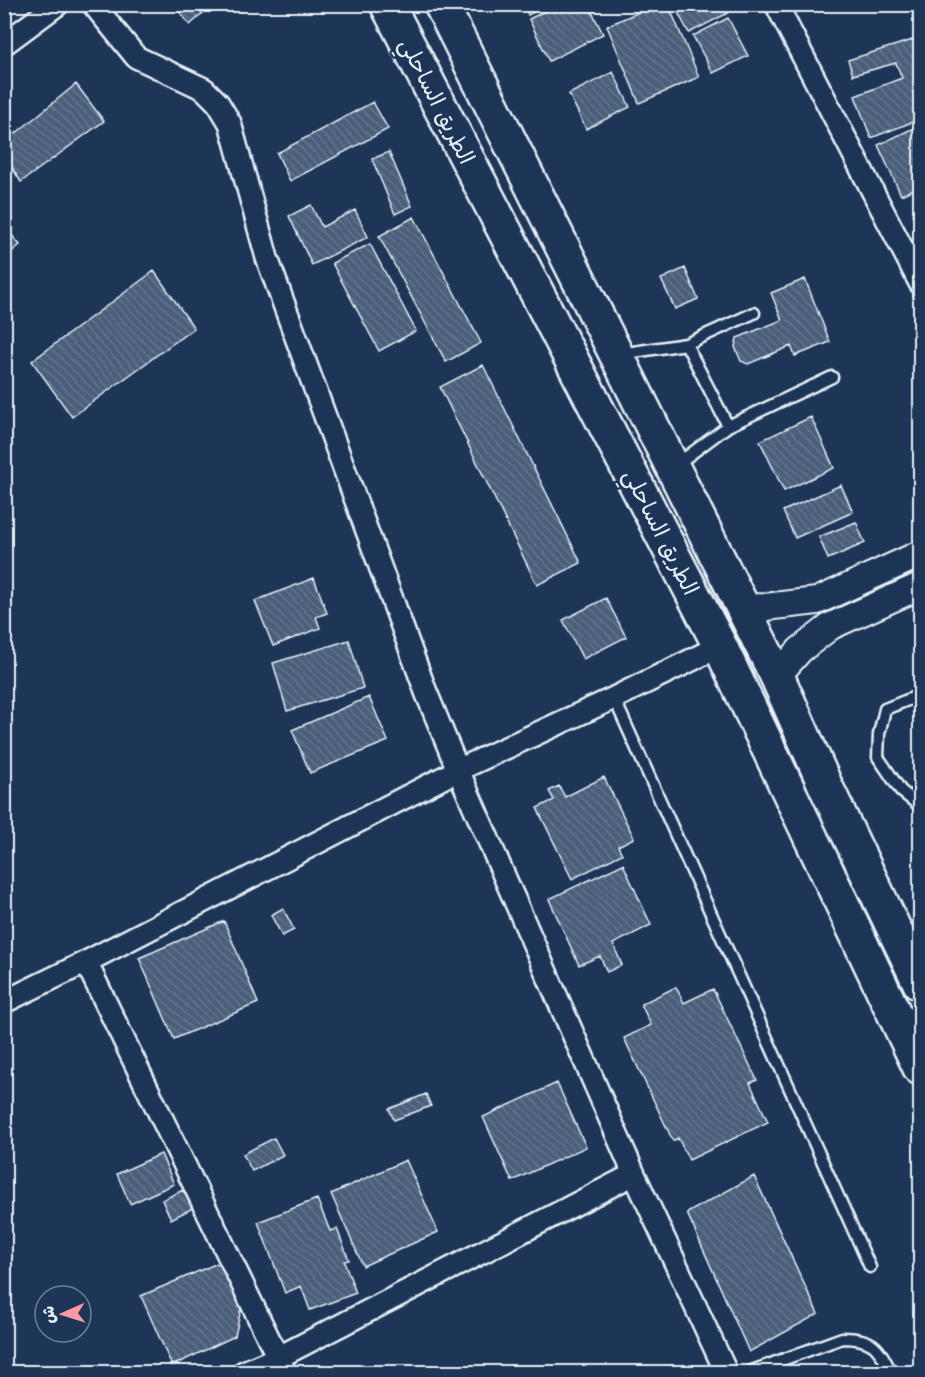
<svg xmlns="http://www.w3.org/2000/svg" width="925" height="1377" font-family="'Shantell Sans','Playpen Sans Arabic',sans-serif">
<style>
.building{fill:url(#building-back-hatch);stroke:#e8f1f8;stroke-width:1.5}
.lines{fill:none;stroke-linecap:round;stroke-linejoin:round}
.service-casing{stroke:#e8f1f8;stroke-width:15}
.minor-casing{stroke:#e8f1f8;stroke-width:26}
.tertiary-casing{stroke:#e8f1f8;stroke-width:30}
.trunk-casing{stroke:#e8f1f8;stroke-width:38}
.service{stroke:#1d3557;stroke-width:10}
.minor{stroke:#1d3557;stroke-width:21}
.tertiary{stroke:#1d3557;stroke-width:26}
.trunk{stroke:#1d3557;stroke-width:33}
.labels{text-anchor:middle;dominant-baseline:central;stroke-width:4.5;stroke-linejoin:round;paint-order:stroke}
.street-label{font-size:22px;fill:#e8f1f8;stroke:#1d3557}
</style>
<defs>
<pattern id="building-back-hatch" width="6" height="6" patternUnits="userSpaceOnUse" patternTransform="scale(1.5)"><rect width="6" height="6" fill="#495e7a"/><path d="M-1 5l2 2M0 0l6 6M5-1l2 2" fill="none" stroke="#63768e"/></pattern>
</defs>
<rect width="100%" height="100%" fill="#1d3557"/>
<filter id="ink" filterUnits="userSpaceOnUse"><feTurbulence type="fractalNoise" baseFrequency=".0167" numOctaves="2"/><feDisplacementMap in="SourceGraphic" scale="12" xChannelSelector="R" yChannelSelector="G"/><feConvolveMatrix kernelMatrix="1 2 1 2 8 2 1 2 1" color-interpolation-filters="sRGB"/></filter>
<g filter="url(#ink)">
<path class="building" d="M 173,4 L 213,4 L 190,25 Z
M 523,4 L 549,4 L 528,15 Z
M 559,4 L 588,4 L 603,34 L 549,61 L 529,19 Z
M 657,4 L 668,4 L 699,77 L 639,103 L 607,26 Z
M 724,4 L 728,13 L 689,33 L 674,5 Z
M 728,18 L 748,56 L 713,73 L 693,36 Z
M 919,38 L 920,42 L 920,119 L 871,138 L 855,96 L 902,78 L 896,63 L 853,75 L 848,60 Z
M 613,72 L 630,107 L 586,129 L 569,94 Z
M 76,84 L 104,121 L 21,182 L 4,155 L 4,143 Z
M 373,102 L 388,129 L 290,181 L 277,153 Z
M 920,125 L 920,186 L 901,195 L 878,145 Z
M 389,152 L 412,206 L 395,214 L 372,159 Z
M 311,205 L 322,227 L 355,210 L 368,237 L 312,265 L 289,216 Z
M 414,217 L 481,343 L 446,362 L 379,236 Z
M 5,227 L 20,245 L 4,258 L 4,228 Z
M 370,244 L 416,331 L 379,351 L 332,263 Z
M 685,268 L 698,299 L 675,309 L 661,279 Z
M 154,271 L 194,328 L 72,417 L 32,361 Z
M 805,279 L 830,342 L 795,356 L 791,346 L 748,364 L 741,361 L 735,347 L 737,338 L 782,320 L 771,293 Z
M 483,365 L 581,563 L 537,585 L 440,387 Z
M 811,417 L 834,468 L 784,491 L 760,441 Z
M 841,485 L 853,512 L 795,538 L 783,511 Z
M 856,522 L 865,543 L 828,559 L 819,537 Z
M 314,578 L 327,613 L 316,617 L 320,628 L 273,646 L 255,601 Z
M 606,598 L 626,637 L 583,659 L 563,620 Z
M 349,640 L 363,688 L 287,711 L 273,663 Z
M 369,697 L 388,741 L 310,773 L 292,730 Z
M 604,777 L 634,838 L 618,846 L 622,854 L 572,879 L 537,808 L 554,800 L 549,791 L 559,786 L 565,797 Z
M 623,864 L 651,925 L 613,944 L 622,965 L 607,972 L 600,956 L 579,965 L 549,899 Z
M 283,908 L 294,930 L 282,936 L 271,915 Z
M 224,921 L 258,1003 L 174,1039 L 139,958 Z
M 676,987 L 684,1003 L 713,989 L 757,1080 L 750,1083 L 768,1122 L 689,1160 L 678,1138 L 673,1141 L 624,1038 L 651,1025 L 641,1004 Z
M 557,1083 L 586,1147 L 512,1181 L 483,1117 Z
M 426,1094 L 431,1106 L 394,1120 L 389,1109 Z
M 274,1138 L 283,1155 L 252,1171 L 243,1154 Z
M 161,1154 L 174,1184 L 130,1204 L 117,1174 Z
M 406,1160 L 438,1232 L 363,1266 L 331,1194 Z
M 754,1176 L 818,1314 L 749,1352 L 687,1213 Z
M 183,1190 L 193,1208 L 171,1219 L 162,1200 Z
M 317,1199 L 330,1231 L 337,1229 L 349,1260 L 344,1261 L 356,1293 L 310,1310 L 301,1286 L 285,1293 L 258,1222 Z
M 220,1262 L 241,1309 L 235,1336 L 172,1366 L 141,1296 Z"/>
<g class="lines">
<defs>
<path id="service" d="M 686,344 L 754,313
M 620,354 L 686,344 L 728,426
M 676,465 L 728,426 L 832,377
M 920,695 L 885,709 L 879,734 L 878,757 L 901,791 L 920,806
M 614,698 L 870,1267
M 749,1372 L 842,1338 C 873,1338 878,1346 891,1372"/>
<path id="minor" d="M 93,4 L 136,57 L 204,89 L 218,103 L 230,123 L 267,258 L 426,692 L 458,770 L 634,1174 L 726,1372
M 776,4 L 920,283
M 4,44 L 58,4
M 86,962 L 285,1372
M 4,1002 L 86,962 L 458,770 L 614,698 L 720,646
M 244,1372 L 279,1357 L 634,1174"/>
<path id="tertiary" d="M 743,608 L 765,607 L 817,601 L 920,554
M 777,676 L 800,650 L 831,626 L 920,586"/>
<path id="trunk" d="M 387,4 L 720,646 L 920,1068
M 441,4 L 777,676 L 826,787 L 920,983"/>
</defs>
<use href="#service" class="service-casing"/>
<use href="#minor" class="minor-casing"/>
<use href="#tertiary" class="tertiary-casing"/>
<use href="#trunk" class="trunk-casing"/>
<use href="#service" class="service"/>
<use href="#minor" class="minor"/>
<use href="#tertiary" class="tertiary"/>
<use href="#trunk" class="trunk"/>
</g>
</g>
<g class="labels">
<g class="street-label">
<text transform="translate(437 101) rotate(63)">الطريق الساحلي</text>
<text transform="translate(661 532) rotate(63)">الطريق الساحلي</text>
</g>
</g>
<rect width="925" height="1377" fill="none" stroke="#1d3557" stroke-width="24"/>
<rect x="12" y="12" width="901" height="1353" fill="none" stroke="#e8f1f8" stroke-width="2" filter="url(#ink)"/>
<g transform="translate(63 1314) rotate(267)"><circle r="28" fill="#1d3557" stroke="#6e8097" stroke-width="1.5"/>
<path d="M0-4.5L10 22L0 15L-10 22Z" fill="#ff9aa2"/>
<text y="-9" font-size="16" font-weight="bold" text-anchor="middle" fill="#e8f1f8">ش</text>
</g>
</svg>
